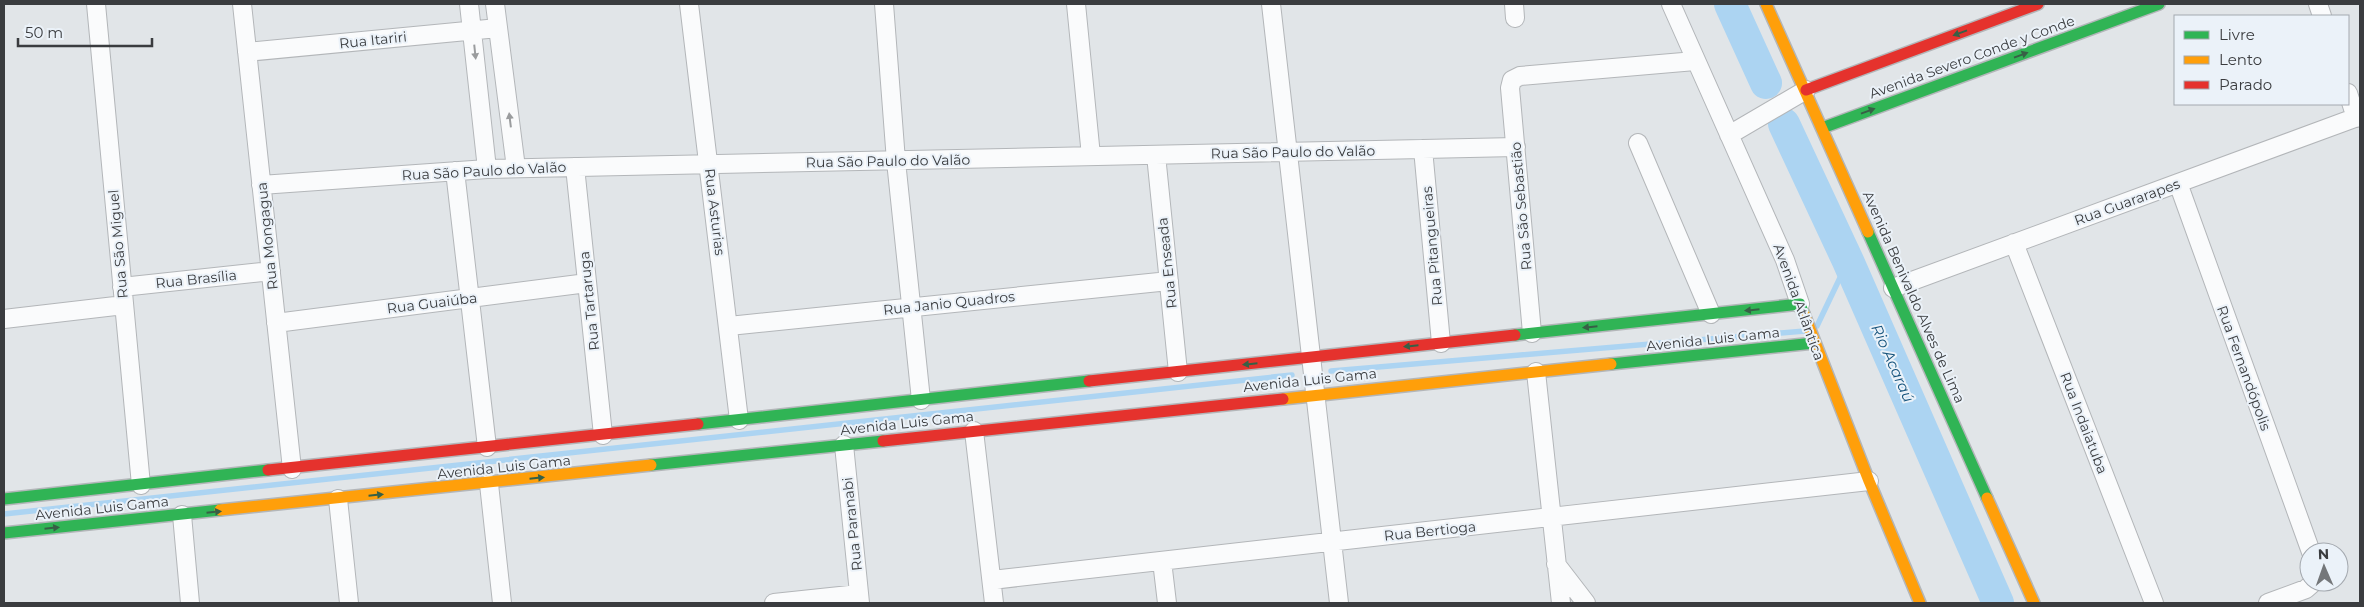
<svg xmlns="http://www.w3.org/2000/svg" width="2364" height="607" font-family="Montserrat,sans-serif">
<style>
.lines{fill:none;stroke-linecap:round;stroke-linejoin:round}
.stream{stroke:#acd4f2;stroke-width:5.5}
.river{stroke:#acd4f2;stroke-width:32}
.street-casing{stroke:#b3b6b9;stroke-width:20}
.fast-casing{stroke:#b3b6b9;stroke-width:14}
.slow-casing{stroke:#b3b6b9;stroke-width:14}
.jam-casing{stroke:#b3b6b9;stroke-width:14}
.street{stroke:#fafbfc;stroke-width:18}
.fast{stroke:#30b455;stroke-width:11}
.slow{stroke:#ff9f0a;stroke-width:11}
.jam{stroke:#e5322d;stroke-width:11}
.oneway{fill:#376046}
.oneway2{fill:#9a9c9e}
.labels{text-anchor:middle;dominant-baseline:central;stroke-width:4;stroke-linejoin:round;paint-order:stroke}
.street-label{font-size:14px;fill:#3a3c3f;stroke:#ebf2f9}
.water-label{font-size:15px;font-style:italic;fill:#14527b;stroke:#ebf2f9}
</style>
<rect width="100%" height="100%" fill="#e1e5e8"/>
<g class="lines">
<path class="stream" d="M 1817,326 L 1848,261
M 1331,371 L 1805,331
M 4,514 L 1292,375"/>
<path class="river" d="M 1730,4 L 1766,83
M 1784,124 L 1848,261 L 1998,603"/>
<defs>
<path id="street" d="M 96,4 L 141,485
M 242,4 L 292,469
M 469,4 L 487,169
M 495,4 L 516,168
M 689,4 L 739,420
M 884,4 L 896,161 L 921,400
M 1076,4 L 1091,156
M 1271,4 L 1339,603
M 1514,4 L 1515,18
M 1671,4 L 1785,260 L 1800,304
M 2318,4 L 2322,16
M 247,52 L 498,28
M 2348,93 L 2356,118
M 1729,135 L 1806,90
M 1638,143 L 1711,314
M 1423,149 L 1441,343
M 1156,155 L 1178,372
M 575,167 L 603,435
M 455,171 L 487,447
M 2178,183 L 2311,552
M 261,185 L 487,169 L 1516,147
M 2014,243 L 2154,603
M 122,287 L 271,271
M 1893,288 L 2360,116
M 4,319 L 124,305
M 276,323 L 587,283
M 729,326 L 1169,281
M 1532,333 L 1510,88 L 1512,80 L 1520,76 L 1695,61
M 1536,372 L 1561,603
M 974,431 L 994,603
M 844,445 L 860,603
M 489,484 L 502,603
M 338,499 L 349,603
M 182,515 L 190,603
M 1162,561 L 1167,603
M 1556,564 L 1586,603
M 992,580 L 1869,481
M 774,603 L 859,594
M 2268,603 L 2306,589 L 2314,582"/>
<path id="fast" d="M 1822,128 L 2159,4
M 1868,232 L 1987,498
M 1515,335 L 1800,304 L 1804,314
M 1611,364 L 1814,343
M 698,424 L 1089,381
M 651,465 L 883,441
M 4,499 L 268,470
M 4,533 L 220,510"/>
<path id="slow" d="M 1766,4 L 1868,232
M 1804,314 L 1869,481 L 1920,603
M 1283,399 L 1611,364
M 1987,498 L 2034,603
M 220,510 L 651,465"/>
<path id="jam" d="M 1806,90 L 2038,4
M 1089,381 L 1515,335
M 883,441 L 1283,399
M 268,470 L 698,424"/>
</defs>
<use href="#street" class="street-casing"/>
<use href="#fast" class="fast-casing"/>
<use href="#slow" class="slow-casing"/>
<use href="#jam" class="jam-casing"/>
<use href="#street" class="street"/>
<use href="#fast" class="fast"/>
<use href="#slow" class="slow"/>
<use href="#jam" class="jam"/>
</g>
<defs><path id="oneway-solid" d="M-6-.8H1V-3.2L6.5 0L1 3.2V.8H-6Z" transform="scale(1.25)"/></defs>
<g class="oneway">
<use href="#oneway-solid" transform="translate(1960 33) rotate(160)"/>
<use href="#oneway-solid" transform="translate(2021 55) rotate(-20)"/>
<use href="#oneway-solid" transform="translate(1868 111) rotate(-20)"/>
<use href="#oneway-solid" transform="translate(1752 310) rotate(174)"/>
<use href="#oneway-solid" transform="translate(1590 327) rotate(174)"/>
<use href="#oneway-solid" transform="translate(1411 346) rotate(174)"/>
<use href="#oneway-solid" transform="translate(1250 364) rotate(174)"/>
<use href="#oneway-solid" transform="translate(537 478) rotate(-6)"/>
<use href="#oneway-solid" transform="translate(376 495) rotate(-6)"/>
<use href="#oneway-solid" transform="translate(214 512) rotate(-6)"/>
<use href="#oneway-solid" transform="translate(52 528) rotate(-6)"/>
</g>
<g class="oneway2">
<use href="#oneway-solid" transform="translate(475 52) rotate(84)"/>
<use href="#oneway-solid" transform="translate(510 120) rotate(-97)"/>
</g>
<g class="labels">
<g class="street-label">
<text transform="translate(373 40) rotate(-6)">Rua Itariri</text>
<text transform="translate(1972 57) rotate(-20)">Avenida Severo Conde y Conde</text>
<text transform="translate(1293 152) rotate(-1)">Rua São Paulo do Valão</text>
<text transform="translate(888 161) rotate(-1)">Rua São Paulo do Valão</text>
<text transform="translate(484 171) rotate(-3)">Rua São Paulo do Valão</text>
<text transform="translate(2127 202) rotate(-20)">Rua Guararapes</text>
<text transform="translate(1521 206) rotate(-95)">Rua São Sebastião</text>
<text transform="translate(715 212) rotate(83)">Rua Asturias</text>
<text transform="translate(267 236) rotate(-96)">Rua Mongagua</text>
<text transform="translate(118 244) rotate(-95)">Rua São Miguel</text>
<text transform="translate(1432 246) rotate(-95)">Rua Pitangueiras</text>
<text transform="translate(1167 263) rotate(-96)">Rua Enseada</text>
<text transform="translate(196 279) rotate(-6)">Rua Brasília</text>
<text transform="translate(1914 297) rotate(66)">Avenida Benivaldo Alves de Lima</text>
<text transform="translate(589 301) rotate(-96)">Rua Tartaruga</text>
<text transform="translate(1799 302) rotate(70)">Avenida Atlântica</text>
<text transform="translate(432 303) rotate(-7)">Rua Guaiúba</text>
<text transform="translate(949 303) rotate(-6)">Rua Janio Quadros</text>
<text transform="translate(1713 339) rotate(-6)">Avenida Luis Gama</text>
<text transform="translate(2244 368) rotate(70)">Rua Fernandópolis</text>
<text transform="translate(1310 380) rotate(-6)">Avenida Luis Gama</text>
<text transform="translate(907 423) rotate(-6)">Avenida Luis Gama</text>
<text transform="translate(2084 423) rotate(69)">Rua Indaiatuba</text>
<text transform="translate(504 467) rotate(-6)">Avenida Luis Gama</text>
<text transform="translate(102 508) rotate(-6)">Avenida Luis Gama</text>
<text transform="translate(852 524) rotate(-96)">Rua Paranabi</text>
<text transform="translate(1430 531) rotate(-6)">Rua Bertioga</text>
</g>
<g class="water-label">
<text transform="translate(1893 363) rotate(66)">Rio Acaraú</text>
</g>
</g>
<rect width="2364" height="607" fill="none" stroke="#3a3c3f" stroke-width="10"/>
<rect x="2174" y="15" width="175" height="90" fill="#ebf2f9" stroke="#a4a9af"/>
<rect x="2184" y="31" width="25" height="8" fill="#30b455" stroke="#a4a9af"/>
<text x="2219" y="40" font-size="15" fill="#3a3c3f">Livre</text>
<rect x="2184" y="56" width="25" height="8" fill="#ff9f0a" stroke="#a4a9af"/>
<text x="2219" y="65" font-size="15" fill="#3a3c3f">Lento</text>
<rect x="2184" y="81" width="25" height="8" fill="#e5322d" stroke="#a4a9af"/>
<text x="2219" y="90" font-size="15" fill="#3a3c3f">Parado</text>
<g transform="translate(2324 567) rotate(358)"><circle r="24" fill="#ebf2f9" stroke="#a4a9af"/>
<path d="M0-4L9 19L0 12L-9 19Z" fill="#74777a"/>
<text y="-8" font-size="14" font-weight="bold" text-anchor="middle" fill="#3a3c3f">N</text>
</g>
<path d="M18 38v8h134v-8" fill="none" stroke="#3a3c3f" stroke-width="2.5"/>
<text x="25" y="38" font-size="15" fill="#3a3c3f" stroke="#ebf2f9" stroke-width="4" paint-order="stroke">50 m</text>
</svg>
